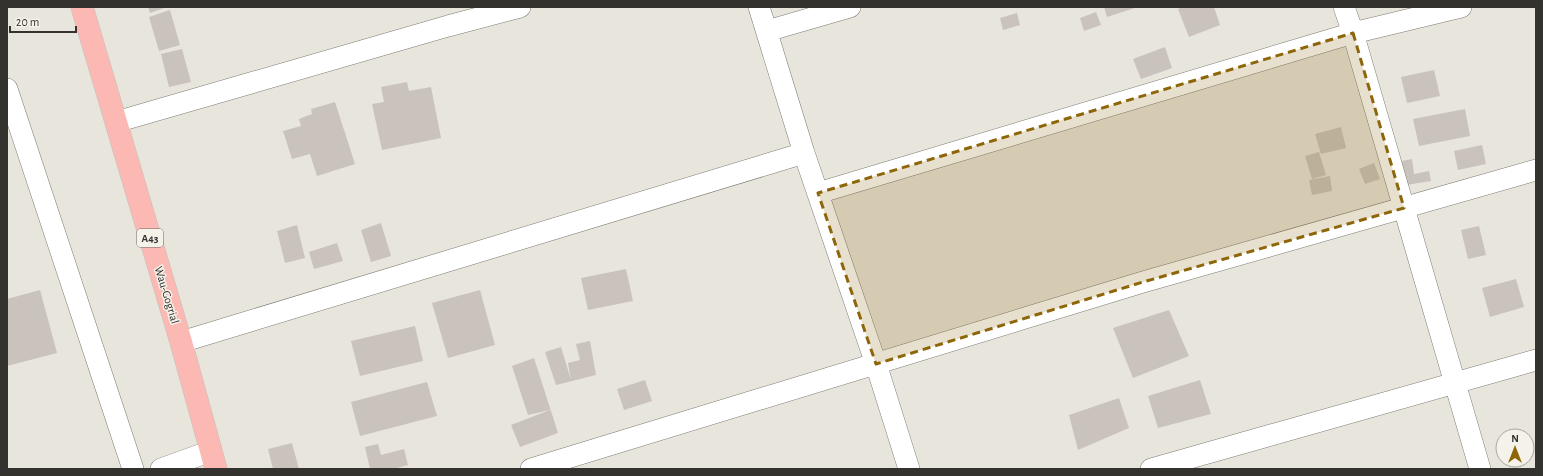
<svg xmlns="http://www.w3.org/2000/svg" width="1543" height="476" font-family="'Alegreya Sans',sans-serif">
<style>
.building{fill:#cac3bd}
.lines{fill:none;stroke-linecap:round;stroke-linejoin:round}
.street-casing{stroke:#7d7b73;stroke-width:22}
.primary-casing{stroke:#c2c2c1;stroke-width:23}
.street{stroke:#fff;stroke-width:21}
.primary{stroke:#fcb8b2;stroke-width:22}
.marked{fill:#8e660a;fill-opacity:0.2;stroke:#8e660a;stroke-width:3;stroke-dasharray:8 5;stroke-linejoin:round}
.labels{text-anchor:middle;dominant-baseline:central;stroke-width:3;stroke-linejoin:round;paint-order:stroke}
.shield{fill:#f5f2e9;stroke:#6d6c67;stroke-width:1}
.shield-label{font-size:11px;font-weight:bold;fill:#33322f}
.street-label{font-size:12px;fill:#33322f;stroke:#f5f2e9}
</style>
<rect width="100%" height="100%" fill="#e7e5dc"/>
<path class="building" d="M 148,7 L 167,7 L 150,13 Z
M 1104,7 L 1138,7 L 1107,17 Z
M 1183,7 L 1214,7 L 1220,25 L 1189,37 L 1178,9 Z
M 170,10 L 180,45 L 159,51 L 149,17 Z
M 1096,12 L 1101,25 L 1084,31 L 1080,18 Z
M 1017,13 L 1020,25 L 1003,30 L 1000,18 Z
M 1165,47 L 1172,68 L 1141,79 L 1133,59 Z
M 182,49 L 191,82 L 169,87 L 161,54 Z
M 1434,70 L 1440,96 L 1407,103 L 1401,77 Z
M 407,82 L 409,91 L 431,87 L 441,138 L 382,150 L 372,104 L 384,102 L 381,87 Z
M 335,102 L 355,164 L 317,176 L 310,154 L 292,159 L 283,131 L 301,126 L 299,119 L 312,114 L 311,109 Z
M 1465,109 L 1470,136 L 1419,146 L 1413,119 Z
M 1341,127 L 1346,148 L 1321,154 L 1315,134 Z
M 1482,145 L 1486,164 L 1458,170 L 1454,151 Z
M 1319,152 L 1326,175 L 1312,179 L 1305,156 Z
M 1412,159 L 1414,174 L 1429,171 L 1431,181 L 1406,185 L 1402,161 Z
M 1374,163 L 1380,179 L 1365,184 L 1359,169 Z
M 1330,176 L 1332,191 L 1312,195 L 1309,180 Z
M 381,223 L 391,256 L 371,262 L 361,230 Z
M 297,225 L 305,258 L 285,263 L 277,231 Z
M 1479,226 L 1486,255 L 1468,259 L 1461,230 Z
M 337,243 L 343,261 L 314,269 L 309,252 Z
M 626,269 L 633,301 L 588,310 L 581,278 Z
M 1516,279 L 1524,307 L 1490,317 L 1482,288 Z
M 40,290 L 57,353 L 7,366 L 7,299 Z
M 480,290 L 495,345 L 448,358 L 432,303 Z
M 1169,310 L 1189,356 L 1133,378 L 1113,328 Z
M 415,326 L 423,361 L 360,376 L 351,341 Z
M 590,341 L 596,375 L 556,385 L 545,352 L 561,347 L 571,380 L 568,363 L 580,360 L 576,344 Z
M 534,358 L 558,433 L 520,447 L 511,425 L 550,410 L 528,415 L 512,366 Z
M 645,380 L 652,401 L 624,410 L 617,389 Z
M 1200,380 L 1211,414 L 1158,428 L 1148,396 Z
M 427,382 L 437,416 L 360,436 L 351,402 Z
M 1119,398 L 1129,428 L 1078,450 L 1069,415 Z
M 292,443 L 299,469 L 273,469 L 268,449 Z
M 378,444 L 381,455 L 404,449 L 408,465 L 393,469 L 370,469 L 365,447 Z"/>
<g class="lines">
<defs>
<path id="street" d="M 759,7 L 804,153 L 876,364 L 909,469
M 1344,7 L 1353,33 L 1480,469
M 767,31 L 850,7
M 7,89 L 133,469
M 116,122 L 448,26 L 520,7
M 818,193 L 1353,33 L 1461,7
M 181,342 L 804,153
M 161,469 L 211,451
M 531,469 L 1143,282 L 1536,170
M 1151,469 L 1536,360"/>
<path id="primary" d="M 82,7 L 181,342 L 216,469"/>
</defs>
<use href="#street" class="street-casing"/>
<use href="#primary" class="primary-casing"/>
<use href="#street" class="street"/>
<use href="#primary" class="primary"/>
</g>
<path class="marked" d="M 1353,33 L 1404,208 L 1143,282 L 876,364 L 818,193 Z"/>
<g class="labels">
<rect class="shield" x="137" y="229" width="26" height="18" rx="3"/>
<g class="shield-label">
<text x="150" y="238">A43</text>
</g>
<g class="street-label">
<text transform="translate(167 295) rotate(73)">Wau-Gogrial</text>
</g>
</g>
<rect width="1543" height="476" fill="none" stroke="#33322f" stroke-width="16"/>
<g transform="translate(1515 448)"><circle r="19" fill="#f5f2e9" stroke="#a7a59f"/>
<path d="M0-3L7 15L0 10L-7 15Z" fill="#8e660a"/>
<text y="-6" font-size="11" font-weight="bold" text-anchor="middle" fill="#33322f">N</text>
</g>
<path d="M10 26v6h66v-6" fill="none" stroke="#33322f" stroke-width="2"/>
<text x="16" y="26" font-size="12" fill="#33322f" stroke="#f5f2e9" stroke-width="3" paint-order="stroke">20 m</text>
</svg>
